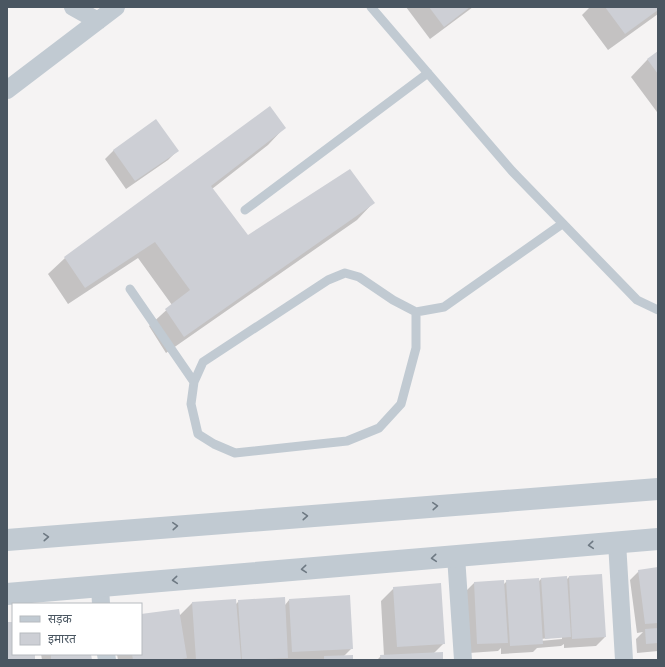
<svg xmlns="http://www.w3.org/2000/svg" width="665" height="667" font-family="Karla,'Noto Sans Devanagari',sans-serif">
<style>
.shadow{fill:#0003;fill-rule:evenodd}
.building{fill:#cdcfd5}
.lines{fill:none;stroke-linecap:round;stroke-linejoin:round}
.service{stroke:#c1cad2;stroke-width:9}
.minor{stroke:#c1cad2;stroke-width:18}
.tertiary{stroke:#c1cad2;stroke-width:22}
.oneway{stroke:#6e7983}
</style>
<rect width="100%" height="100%" fill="#f5f3f3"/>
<path class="shadow" d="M 406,7 L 473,7 L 430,39 Z
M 590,7 L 658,7 L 658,14 L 608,50 L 582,15 Z
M 658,52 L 658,111 L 657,112 L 631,77 L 647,60 Z
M 284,128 L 268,145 L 212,189 L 247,237 L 373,203 L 357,220 L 166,353 L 149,326 L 172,305 L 138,258 L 68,304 L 48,274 L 65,258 Z
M 114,150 L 177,151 L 168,160 L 126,189 L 105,159 Z
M 658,568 L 658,651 L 637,653 L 636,639 L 643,632 L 637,633 L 630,580 L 639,571 Z
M 601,575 L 605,637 L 596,646 L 564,648 L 564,644 L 561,646 L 537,648 L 533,652 L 501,654 L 501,648 L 498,651 L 469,653 L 466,591 L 475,582 L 504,584 L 507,581 L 538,582 L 541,579 L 566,580 L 569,577 ZM 562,637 L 562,639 L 540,641 L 540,639 Z
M 394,588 L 444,643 L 434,653 L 442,660 L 377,660 L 381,656 L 384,656 L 381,601 Z
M 235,600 L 236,604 L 239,601 L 285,605 L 289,600 L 352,648 L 344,656 L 352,660 L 118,660 L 117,654 L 141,654 L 141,615 L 179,616 L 192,603 Z
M 41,654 L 90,654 L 91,660 L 42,660 Z"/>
<path class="building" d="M 429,7 L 470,7 L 444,27 Z
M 605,7 L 658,7 L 658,10 L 625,34 Z
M 658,51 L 658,74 L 647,59 Z
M 270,106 L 286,128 L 211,186 L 248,235 L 350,169 L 375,203 L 184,337 L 165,309 L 190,290 L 155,242 L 85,288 L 64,257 Z
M 156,119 L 179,151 L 135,181 L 113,150 Z
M 658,567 L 658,623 L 645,624 L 638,570 Z
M 602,574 L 606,637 L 572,639 L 569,576 Z
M 567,576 L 571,637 L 545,639 L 541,578 Z
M 539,578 L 543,644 L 510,646 L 506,580 Z
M 504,580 L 508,643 L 477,644 L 474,582 Z
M 441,583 L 445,644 L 397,647 L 393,587 Z
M 350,595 L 353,649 L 292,652 L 289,599 Z
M 285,597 L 288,658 L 242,660 L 238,600 Z
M 236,599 L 241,659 L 196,660 L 192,602 Z
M 179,609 L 187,658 L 177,660 L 133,660 L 132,654 L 141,654 L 141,614 Z
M 7,622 L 13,622 L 13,654 L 35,654 L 35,660 L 7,660 Z
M 658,628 L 658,643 L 646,644 L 645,629 Z
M 443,652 L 443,660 L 381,660 L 380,655 Z
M 51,654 L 91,654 L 92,660 L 51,660 Z
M 353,655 L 353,660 L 324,660 L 324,656 Z"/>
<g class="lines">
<path class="service" d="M 371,7 L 512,171 L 637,300 L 658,310
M 245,210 L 428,73
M 130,289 L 194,382
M 416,312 L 416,348 L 401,404 L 379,428 L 347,441 L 235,453 L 214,444 L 198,434 L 191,404 L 194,382 L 203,362 L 328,280 L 345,273 L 359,277 L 393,300 L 416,312 L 444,307 L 562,224"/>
<path class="minor" d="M 73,7 L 98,21
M 7,90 L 116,7
M 617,542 L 624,660
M 456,556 L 463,660
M 100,586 L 101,604
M 106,654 L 107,660"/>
<path class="tertiary" d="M 7,540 L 658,489
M 7,594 L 658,539"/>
</g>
<defs><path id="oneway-chevron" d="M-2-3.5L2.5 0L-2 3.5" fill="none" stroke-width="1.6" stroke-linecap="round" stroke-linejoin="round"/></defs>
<g class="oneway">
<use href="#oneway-chevron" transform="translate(435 506) rotate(-4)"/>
<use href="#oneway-chevron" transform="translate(305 516) rotate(-4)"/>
<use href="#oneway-chevron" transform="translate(175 526) rotate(-4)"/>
<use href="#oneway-chevron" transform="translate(46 537) rotate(-4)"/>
<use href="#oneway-chevron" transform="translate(591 545) rotate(175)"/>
<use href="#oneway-chevron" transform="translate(434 558) rotate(175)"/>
<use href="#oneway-chevron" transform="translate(304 569) rotate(175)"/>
<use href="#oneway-chevron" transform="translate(175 580) rotate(175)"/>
</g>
<rect width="665" height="667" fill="none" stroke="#4a5661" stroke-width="16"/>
<rect x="12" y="603" width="130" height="52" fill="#ffffff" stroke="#b7bbc0"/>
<rect x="20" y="616" width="20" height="6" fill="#c1cad2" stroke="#b7bbc0"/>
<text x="48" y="623" font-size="12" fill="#4a5661">सड़क</text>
<rect x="20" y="633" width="20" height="12" fill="#cdcfd5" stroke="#b7bbc0"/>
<text x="48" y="643" font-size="12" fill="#4a5661">इमारत</text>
</svg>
